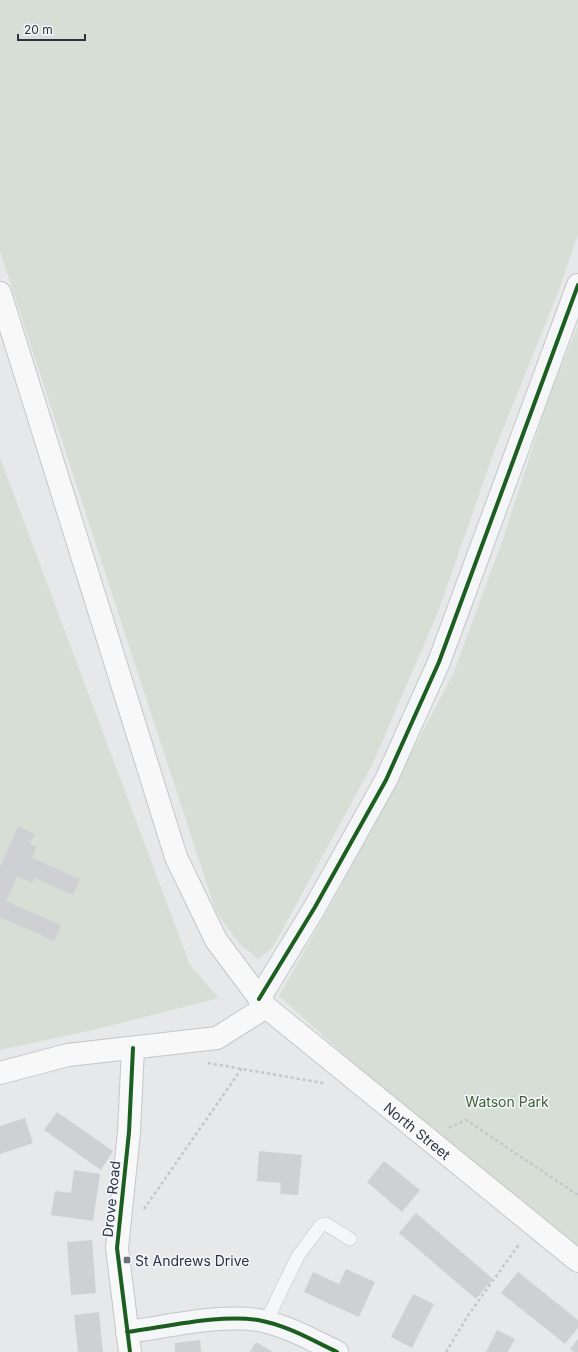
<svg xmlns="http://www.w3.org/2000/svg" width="578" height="1352" font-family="Inter,sans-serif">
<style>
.green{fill:#d6ded6}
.building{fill:#ced0d3}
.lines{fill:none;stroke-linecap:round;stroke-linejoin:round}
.lane-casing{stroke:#c4c6c8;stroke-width:14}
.street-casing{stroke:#c4c6c8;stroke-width:24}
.secondary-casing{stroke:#c4c6c8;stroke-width:24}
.path{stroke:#c5c6ca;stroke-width:2.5;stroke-dasharray:3 3;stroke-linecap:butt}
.lane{stroke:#f5f6f7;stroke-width:13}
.street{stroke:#f5f6f7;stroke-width:22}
.secondary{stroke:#f8f8f8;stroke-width:22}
.cycleway-casing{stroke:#f4f6f9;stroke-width:6}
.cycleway{stroke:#1b5e20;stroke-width:4}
.poi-dot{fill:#6c737f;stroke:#f4f6f9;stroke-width:1.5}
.labels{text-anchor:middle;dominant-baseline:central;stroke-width:3;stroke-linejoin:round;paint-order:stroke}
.park-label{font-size:14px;fill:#3f6138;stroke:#f4f6f9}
.street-label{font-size:14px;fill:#2b3445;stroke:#f4f6f9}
.poi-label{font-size:14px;fill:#2b3445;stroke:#f4f6f9;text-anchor:start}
</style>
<rect width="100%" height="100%" fill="#e6e8ea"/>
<path class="green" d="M 0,0 L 578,0 L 578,234 L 559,290 L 495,449 L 438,612 L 372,765 L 273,947 L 258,959 L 240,944 L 216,912 L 0,251 Z
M 578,325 L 578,1247 L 403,1108 L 279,996 L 338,892 L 453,674 L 503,539 L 548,400 Z
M 0,458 L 190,965 L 219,998 L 101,1028 L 0,1050 Z"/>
<path class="building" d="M 18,826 L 35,834 L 30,844 L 37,847 L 32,858 L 80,879 L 73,895 L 35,878 L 32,883 L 17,876 L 6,901 L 61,925 L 54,941 L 0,917 L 0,867 Z
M 57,1112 L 113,1151 L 101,1170 L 44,1130 Z
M 25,1118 L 33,1143 L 0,1154 L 0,1126 Z
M 259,1151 L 302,1155 L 298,1195 L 280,1194 L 281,1183 L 257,1181 Z
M 384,1161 L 420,1190 L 402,1212 L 367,1182 Z
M 74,1170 L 100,1174 L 93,1221 L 51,1215 L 55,1191 L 71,1193 Z
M 416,1213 L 493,1279 L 476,1299 L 399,1233 Z
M 92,1240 L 96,1293 L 71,1295 L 67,1242 Z
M 346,1269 L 375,1282 L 359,1317 L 304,1292 L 313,1272 L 339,1284 Z
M 518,1272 L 578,1320 L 578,1328 L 565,1344 L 501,1293 Z
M 413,1294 L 434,1304 L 412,1348 L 391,1337 Z
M 99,1312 L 103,1352 L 78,1352 L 74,1315 Z
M 497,1330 L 515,1339 L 508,1352 L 486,1352 Z
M 578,1339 L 578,1352 L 574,1352 L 570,1349 Z
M 200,1340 L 201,1352 L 175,1352 L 175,1343 Z
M 256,1342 L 273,1352 L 250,1352 Z"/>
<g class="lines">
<defs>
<path id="lane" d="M 266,1322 L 298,1256 L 321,1225 L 326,1224 L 350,1239"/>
<path id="street" d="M 259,999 L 315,907 L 386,780 L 439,662 L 578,285
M 127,1332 C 166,1327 219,1314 258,1320 C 286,1325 312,1340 337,1352"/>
<g id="secondary">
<path id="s1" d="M 0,293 L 176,857 L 216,940 L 266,1007 L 578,1261"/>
<path d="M 0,1073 L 68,1055 L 217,1038 L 266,1007"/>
<path d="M 130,1352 L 117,1248 L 129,1132 L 133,1048"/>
</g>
</defs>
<use href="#lane" class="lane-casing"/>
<use href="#street" class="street-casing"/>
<use href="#secondary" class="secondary-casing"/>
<path class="path" d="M 208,1063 L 323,1083
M 449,1128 L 466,1120 L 578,1195
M 144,1209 L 242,1068
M 446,1352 L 469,1314 L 520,1243"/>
<use href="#lane" class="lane"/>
<use href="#street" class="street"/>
<use href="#secondary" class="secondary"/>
<defs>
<path id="cycleway" d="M 259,999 L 315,907 L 386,780 L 439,662 L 578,285
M 127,1332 C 166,1327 219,1314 258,1320 C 286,1325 312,1340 337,1352
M 130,1352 L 117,1248 L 129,1132 L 133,1048"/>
</defs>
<use href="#cycleway" class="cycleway-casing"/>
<use href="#cycleway" class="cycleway"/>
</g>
<rect class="poi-dot" x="123" y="1256" width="8" height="8" rx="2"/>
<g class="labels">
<g class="park-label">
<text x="507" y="1101">Watson Park</text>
</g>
<g class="street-label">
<text stroke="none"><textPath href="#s1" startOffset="962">North Street</textPath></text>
<text transform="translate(111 1199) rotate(-84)">Drove Road</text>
</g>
<g class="poi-label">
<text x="135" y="1260">St Andrews Drive</text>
</g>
</g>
<path d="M18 34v6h67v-6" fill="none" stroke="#2b3445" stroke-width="2"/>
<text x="24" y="34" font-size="12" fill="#2b3445" stroke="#f4f6f9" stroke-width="3" paint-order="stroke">20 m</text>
</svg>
